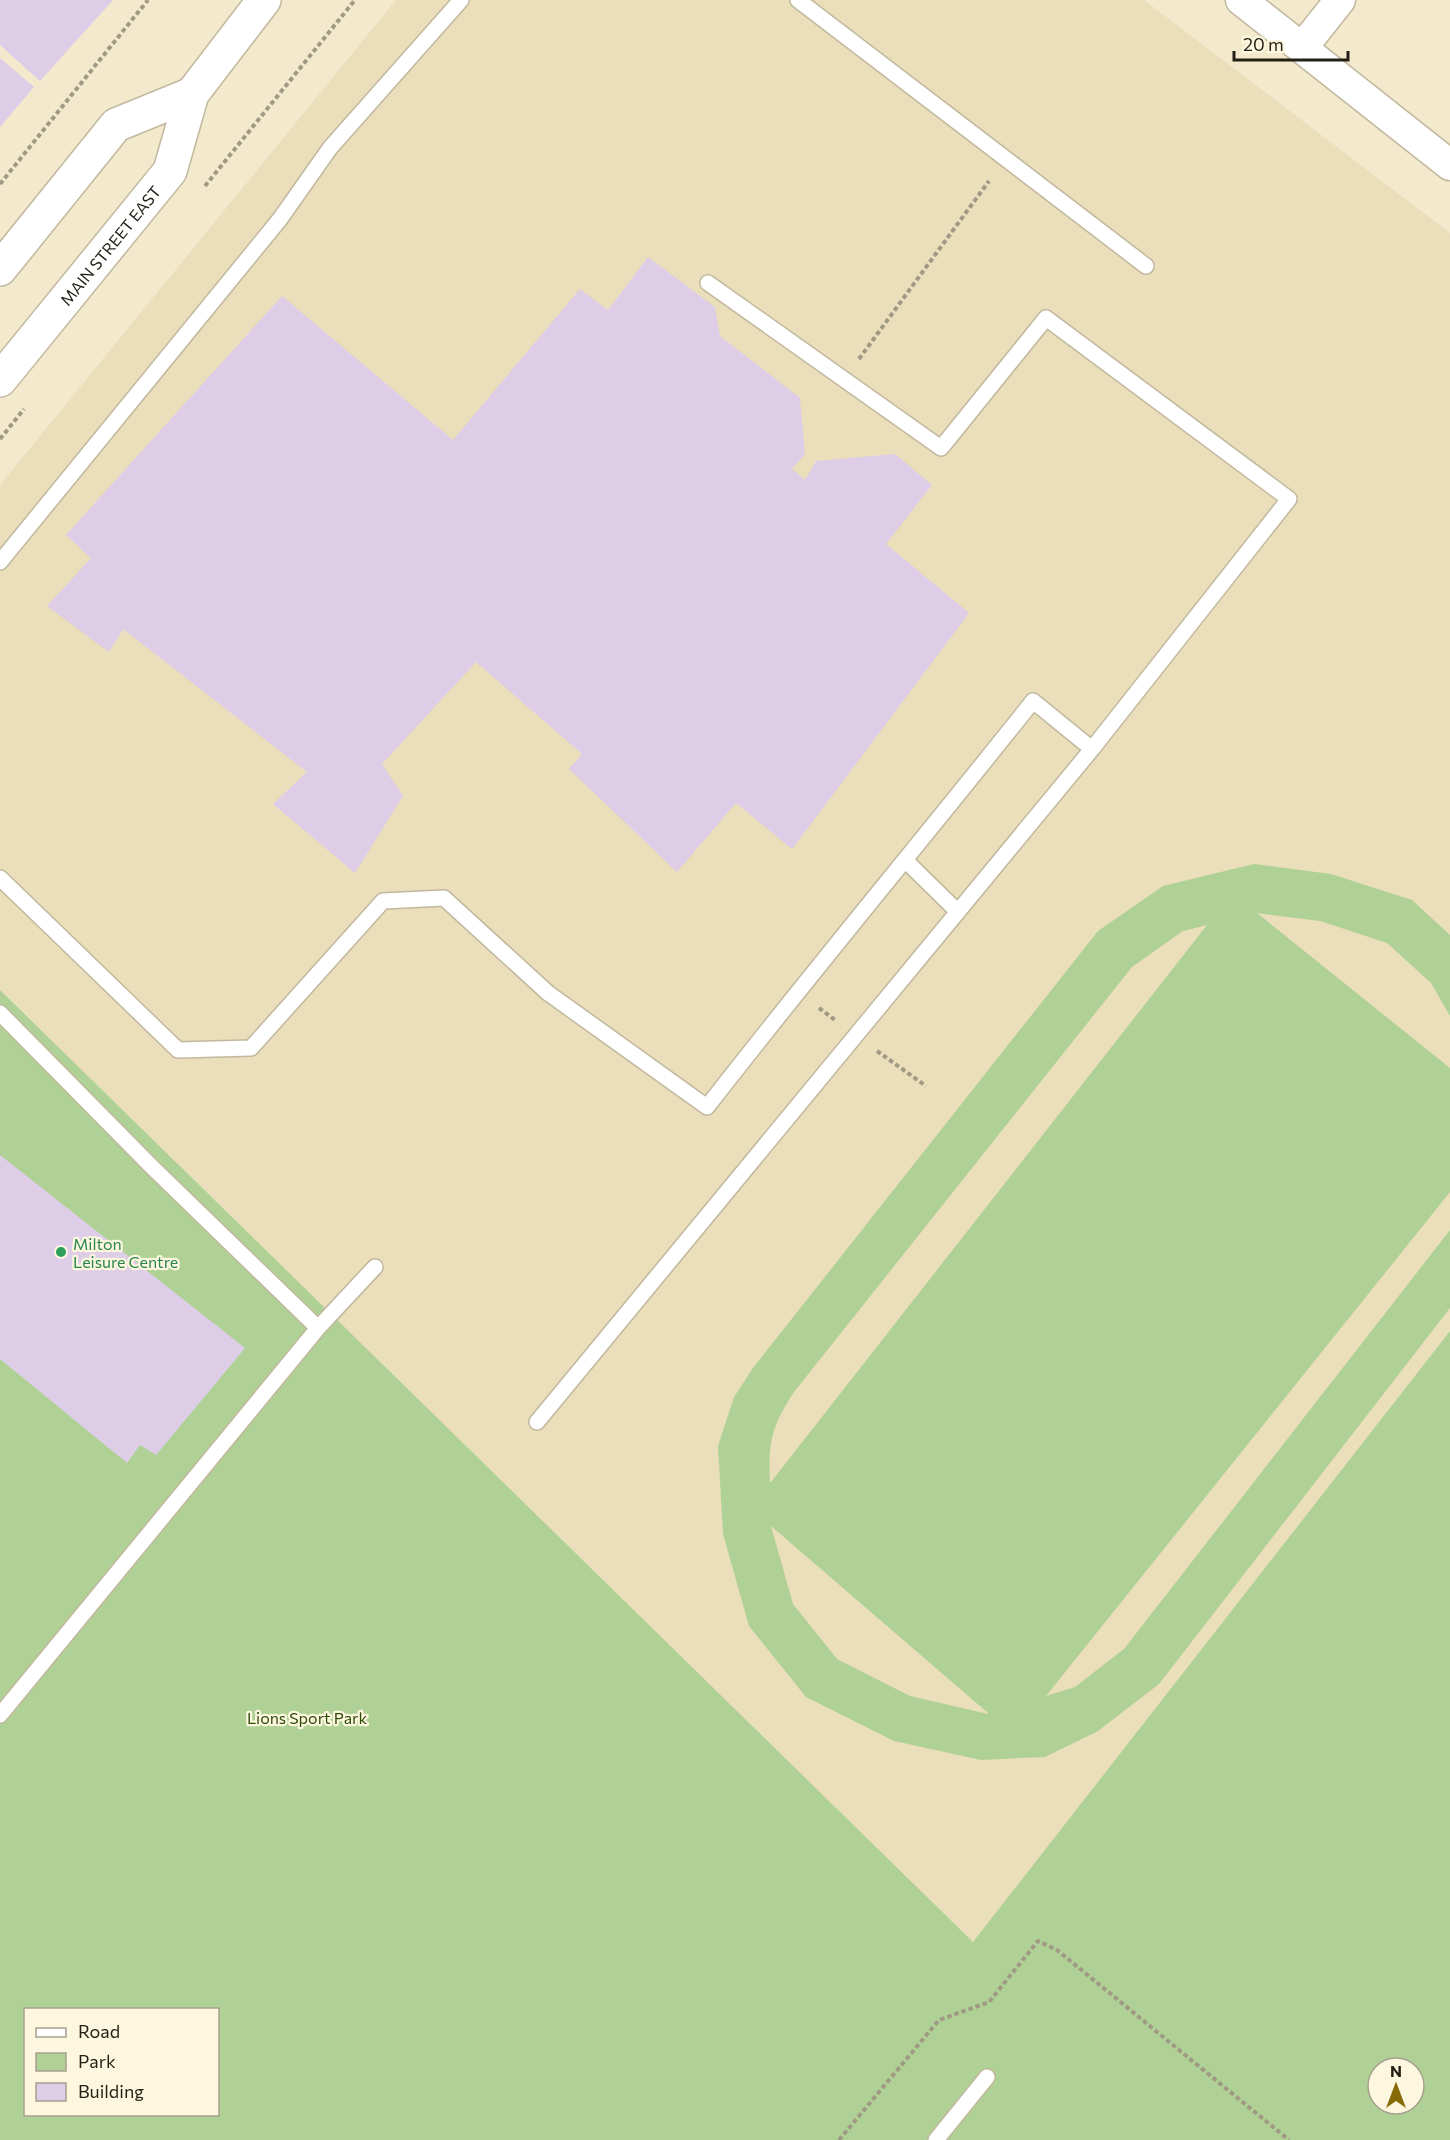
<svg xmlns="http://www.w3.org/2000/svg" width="1450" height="2140" font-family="Commissioner,sans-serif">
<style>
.built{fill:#eadebb}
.green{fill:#b0d195;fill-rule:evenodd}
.building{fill:#decde6}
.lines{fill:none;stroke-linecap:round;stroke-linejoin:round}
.service-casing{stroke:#c1b89d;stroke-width:18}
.minor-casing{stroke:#c1b89d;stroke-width:33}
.secondary-casing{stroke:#c1b89d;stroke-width:36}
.path{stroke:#a09984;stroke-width:4;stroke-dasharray:4.5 3;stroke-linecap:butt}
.service{stroke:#fff;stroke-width:15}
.minor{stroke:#fff;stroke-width:30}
.secondary{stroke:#fff;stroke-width:33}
.leisure-dot{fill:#2e9e5b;stroke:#fef7e0;stroke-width:2}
.labels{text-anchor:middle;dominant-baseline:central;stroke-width:4.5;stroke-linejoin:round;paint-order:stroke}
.street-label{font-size:16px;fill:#221f14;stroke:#fef7e0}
.leisure-label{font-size:16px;fill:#27864d;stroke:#fef7e0;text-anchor:start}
.park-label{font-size:16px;fill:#2d4a07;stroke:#fef7e0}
</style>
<rect width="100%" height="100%" fill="#f3e9cd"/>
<path class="built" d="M 396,0 L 1144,0 L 1450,233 L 1450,1331 L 973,1943 L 0,990 L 0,485 Z"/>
<path class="green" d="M 1254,864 L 1331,874 L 1412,900 L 1450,935 L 1450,1016 L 1431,983 L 1387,943 L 1320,921 L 1257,913 L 1450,1068 L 1450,1192 L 1046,1696 L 1075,1687 L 1124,1649 L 1450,1230 L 1450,1308 L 1159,1684 L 1098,1731 L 1045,1757 L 981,1760 L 894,1741 L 806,1697 L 749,1626 L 723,1534 L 718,1446 L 734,1397 L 753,1368 L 1098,931 L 1163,886 ZM 1207,925 L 771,1482 L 770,1482 C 768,1441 772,1426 794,1392 L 1132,967 L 1183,931 ZM 771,1526 L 988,1713 L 988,1714 L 910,1696 L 837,1659 L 793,1604 Z
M 0,990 L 973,1942 L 1450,1331 L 1450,2140 L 0,2140 ZM 26,2010 L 218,2010 L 218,2114 L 26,2114 ZM 1378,2068 L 1414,2068 L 1414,2104 L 1378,2104 Z"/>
<path class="building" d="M 0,0 L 113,0 L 40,81 L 0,45 Z
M 0,58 L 34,87 L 0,127 Z
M 648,257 L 715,307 L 720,336 L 800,398 L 805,454 L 792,469 L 805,480 L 816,461 L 895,454 L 932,485 L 886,544 L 969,613 L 792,849 L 736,803 L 677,872 L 569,769 L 582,754 L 476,662 L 382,764 L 403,796 L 355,873 L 273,804 L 307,772 L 123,629 L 109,652 L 47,606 L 91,558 L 66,535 L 282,296 L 453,440 L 580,289 L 608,310 Z
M 0,1155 L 245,1348 L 156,1455 L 140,1445 L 127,1463 L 0,1359 Z"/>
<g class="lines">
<defs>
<path id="service" d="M 798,0 L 1146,266
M 0,562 L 280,219 L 330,148 L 461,0
M 906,861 L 957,911
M 0,878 L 178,1050 L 251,1048 L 383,901 L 444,898 L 548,993 L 707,1107 C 814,969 925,837 1033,701 L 1092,749
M 0,1013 L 152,1167 L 318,1328
M 537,1422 L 1092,749 L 1289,499 L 1046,318 L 941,448 L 708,283
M 0,1715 L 318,1328 L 375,1267
M 936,2140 L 987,2077"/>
<path id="minor" d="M 1241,0 L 1450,165
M 1302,48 L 1340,0"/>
<g id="secondary">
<path d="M 0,269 L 116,125 L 192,94"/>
<path id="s1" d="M 0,380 L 170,171 L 192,94 L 264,0"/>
</g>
</defs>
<use href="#service" class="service-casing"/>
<use href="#minor" class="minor-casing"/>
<use href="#secondary" class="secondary-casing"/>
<path class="path" d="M 0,184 L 148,0
M 205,186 L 355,0
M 859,359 L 989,181
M 0,439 L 24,409
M 819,1008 L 835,1020
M 877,1051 L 926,1086
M 839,2140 L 939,2020 L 989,2002 L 1038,1941 L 1057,1950 L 1289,2140"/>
<use href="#service" class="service"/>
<use href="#minor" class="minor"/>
<use href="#secondary" class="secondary"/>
</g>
<circle class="leisure-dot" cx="61" cy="1252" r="6"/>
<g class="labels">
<g class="street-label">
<text stroke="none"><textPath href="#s1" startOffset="174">MAIN STREET EAST</textPath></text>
</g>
<g class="leisure-label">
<text x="73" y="1243">Milton<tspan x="73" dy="18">Leisure Centre</tspan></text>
</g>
<g class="park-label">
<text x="307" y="1717">Lions Sport Park</text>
</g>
</g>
<rect x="24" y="2008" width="195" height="108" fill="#fef7e0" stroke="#a6a18e" stroke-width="1.5"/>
<rect x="36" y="2028" width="30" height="9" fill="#ffffff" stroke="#a6a18e" stroke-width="1.5"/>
<text x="78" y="2038" font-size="18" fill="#221f14">Road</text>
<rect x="36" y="2053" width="30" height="18" fill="#b0d195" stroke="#a6a18e" stroke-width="1.5"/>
<text x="78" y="2068" font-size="18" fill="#221f14">Park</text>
<rect x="36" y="2083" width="30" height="18" fill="#decde6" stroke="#a6a18e" stroke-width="1.5"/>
<text x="78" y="2098" font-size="18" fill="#221f14">Building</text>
<g transform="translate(1396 2086)"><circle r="28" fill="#fef7e0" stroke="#a6a18e" stroke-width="1.5"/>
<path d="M0-4.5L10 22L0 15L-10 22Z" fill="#866a06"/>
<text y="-9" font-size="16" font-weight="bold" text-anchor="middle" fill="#221f14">N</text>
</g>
<path d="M1234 51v9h114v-9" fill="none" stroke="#221f14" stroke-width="3"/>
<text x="1243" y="51" font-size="18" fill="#221f14" stroke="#fef7e0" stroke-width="4.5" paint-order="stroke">20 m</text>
</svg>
